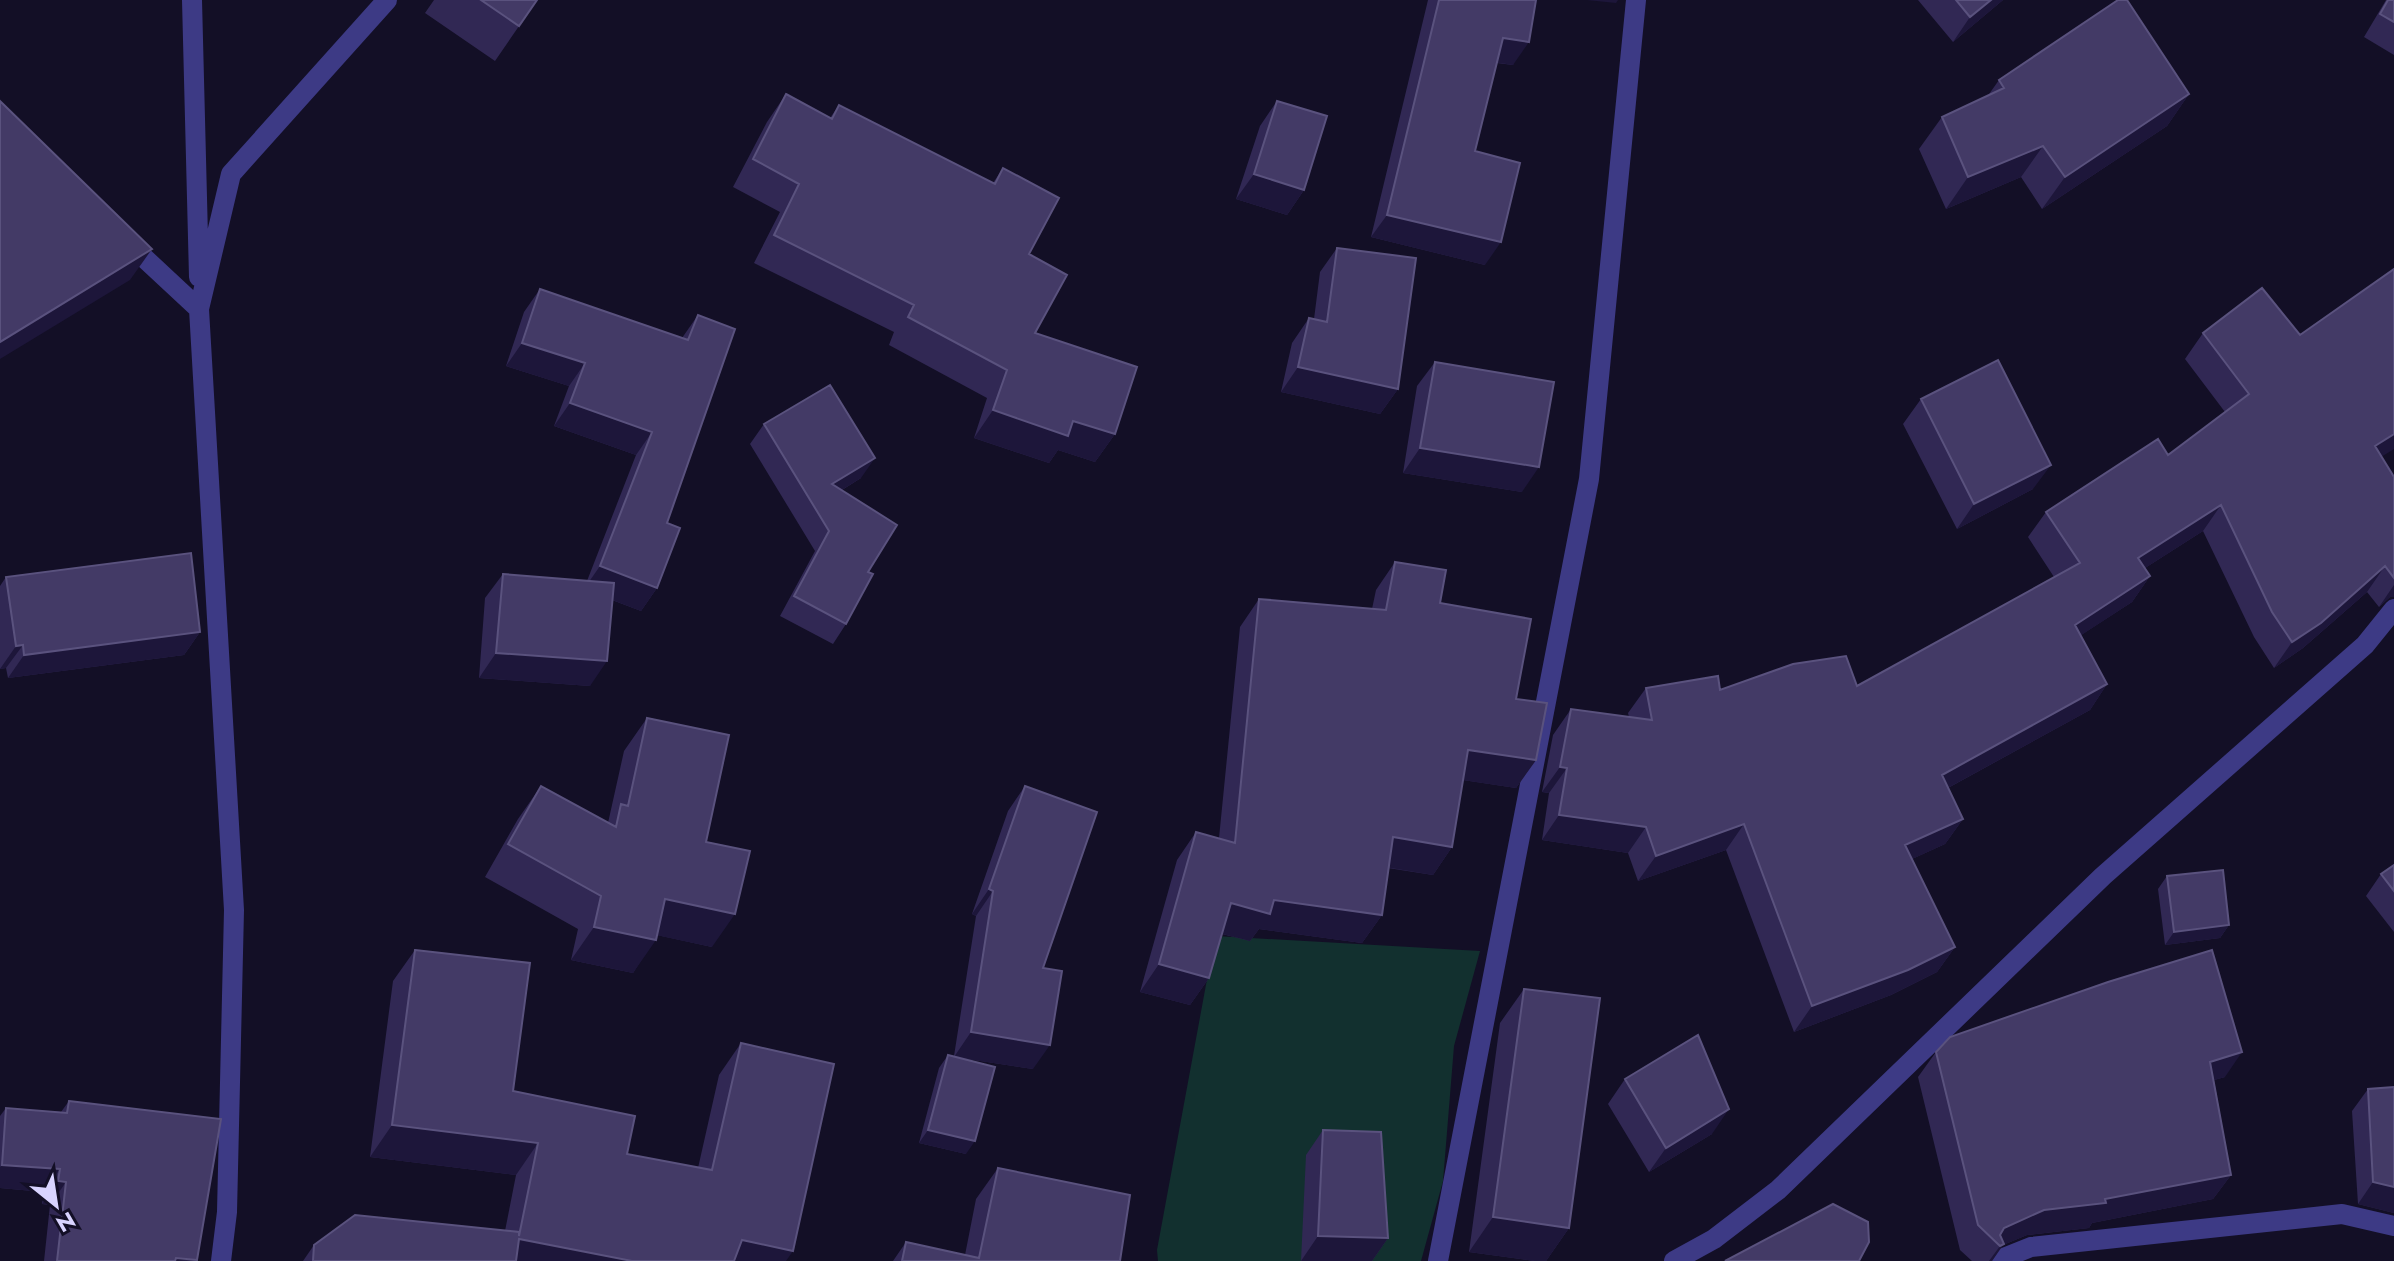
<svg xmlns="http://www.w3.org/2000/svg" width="2394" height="1261" font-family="Jost,sans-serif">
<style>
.green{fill:#12302f}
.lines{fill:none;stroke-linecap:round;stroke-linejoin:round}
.minor{stroke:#3d3a85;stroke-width:20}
.wall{fill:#312854}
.shaded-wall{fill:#1d163a}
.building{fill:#433a66;stroke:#5a527e;stroke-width:2}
</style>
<rect width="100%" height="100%" fill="#130f26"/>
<path class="green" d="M 1215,936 L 1480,951 L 1454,1046 L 1443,1181 L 1421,1261 L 1158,1261 L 1157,1250 Z"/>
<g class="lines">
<path class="minor" d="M 192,0 L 199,277
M 126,241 L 199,309
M 221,1261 L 227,1212 L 234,910 L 199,309 L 231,174 L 387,0
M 1438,1261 L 1589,479 L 1636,0
M 1674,1261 L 1714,1239 L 1778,1190 L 2103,876 L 2365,645 L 2394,609
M 1996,1261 L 2031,1247 L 2342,1214 L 2394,1226"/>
</g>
<path class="wall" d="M 434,0 L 537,0 L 495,61 L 425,13 Z
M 1428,0 L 1536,0 L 1513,65 L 1497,63 L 1475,151 L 1485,265 L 1371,237 Z
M 1918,0 L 2003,0 L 1953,42 Z
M 2386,0 L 2394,0 L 2394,55 L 2364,37 Z
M 1999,80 L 2189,94 L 2167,126 L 2042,209 L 2021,177 L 1946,209 L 1919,149 L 1942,117 L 1987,97 Z
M 786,94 L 830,118 L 839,105 L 993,183 L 1003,168 L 1029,254 L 1035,333 L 1115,434 L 1095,462 L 1058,450 L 1049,463 L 974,438 L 987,398 L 889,345 L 894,332 L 754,263 L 780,212 L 733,187 L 767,122 Z
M 1277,101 L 1304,190 L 1287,215 L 1236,199 L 1260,126 Z
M 1337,248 L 1398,389 L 1380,414 L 1281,392 L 1292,343 L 1309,318 L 1314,319 L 1320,272 Z
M 540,289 L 682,338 L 698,315 L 657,588 L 641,611 L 612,600 L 590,686 L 479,678 L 485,598 L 503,574 L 587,581 L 636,455 L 554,426 L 569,386 L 506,366 L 524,312 Z
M 2203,333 L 2381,457 L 2394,477 L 2394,597 L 2390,597 L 2379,607 L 2367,592 L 2303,648 L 2274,668 L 2254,637 L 2203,531 L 2145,568 L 2150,576 L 2132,602 L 2081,635 L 2107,684 L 2090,710 L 1948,788 L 1963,819 L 1945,844 L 1912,859 L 1955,947 L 1937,972 L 1891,995 L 1794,1032 L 1726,850 L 1638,881 L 1628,853 L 1542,840 L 1549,793 L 1542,792 L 1553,735 L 1571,709 L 1629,717 L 1628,713 L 1646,688 L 1720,690 L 1857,686 L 2054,577 L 2028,537 L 2046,512 L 2168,455 L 2225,412 L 2185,359 Z
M 1435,362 L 1522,492 L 1403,473 L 1417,386 Z
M 1921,399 L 2033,489 L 1957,529 L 1903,424 Z
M 764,424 L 861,478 L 842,490 L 868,572 L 846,624 L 833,644 L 780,616 L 815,551 L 750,444 Z
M 1395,562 L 1440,603 L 1516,699 L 1536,760 L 1516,788 L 1463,780 L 1452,847 L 1433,875 L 1388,868 L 1382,915 L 1362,943 L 1259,929 L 1250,941 L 1222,934 L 1209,978 L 1190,1005 L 1140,992 L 1177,860 L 1196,832 L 1219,838 L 1240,627 L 1259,599 L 1372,609 L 1376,590 Z
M 6,577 L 200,632 L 184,655 L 8,678 L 6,668 L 0,669 L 0,586 Z
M 647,718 L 706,842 L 712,947 L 657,935 L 633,973 L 571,960 L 578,929 L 485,877 L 518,819 L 541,786 L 608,823 L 624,751 Z
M 1025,786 L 1043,968 L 1033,1069 L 961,1058 L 966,1154 L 919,1143 L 939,1068 L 948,1055 L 954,1056 L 976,916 L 972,914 L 1008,811 Z
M 2394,865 L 2394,932 L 2366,896 L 2381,874 Z
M 2167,876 L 2229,925 L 2220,938 L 2165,945 L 2158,889 Z
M 415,950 L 513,1091 L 627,1154 L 698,1168 L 719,1075 L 741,1043 L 786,1261 L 303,1261 L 314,1245 L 505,1231 L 516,1175 L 370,1157 L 393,981 Z
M 1524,989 L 1569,1228 L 1546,1261 L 1535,1261 L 1469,1252 L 1500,1023 Z
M 1936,1052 L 2225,1077 L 2214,1080 L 2231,1175 L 2213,1199 L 2092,1223 L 2089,1228 L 2027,1235 L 2003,1245 L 1992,1261 L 1972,1261 L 1960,1250 L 1918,1077 Z
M 1625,1079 L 1712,1134 L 1649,1172 L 1608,1104 Z
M 2368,1089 L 2394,1213 L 2358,1204 L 2352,1111 Z
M 69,1101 L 196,1261 L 44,1261 L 50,1205 L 42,1204 L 44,1192 L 0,1188 L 0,1116 L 6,1108 L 61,1112 Z
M 1323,1130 L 1388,1238 L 1372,1261 L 1301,1261 L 1306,1155 Z
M 998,1168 L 1120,1261 L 893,1261 L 906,1242 L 965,1255 L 976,1199 Z"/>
<path class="shaded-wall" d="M 1587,0 L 1618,0 L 1616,3 Z
M 1991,0 L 2003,0 L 1953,42 L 1970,17 Z
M 1503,38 L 1529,42 L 1513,65 L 1487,61 Z
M 2189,94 L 2167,126 L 2042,209 L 2065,177 Z
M 2043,146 L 2021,177 L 1946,209 L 1968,177 Z
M 1254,174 L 1304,190 L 1287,215 L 1236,199 Z
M 1387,215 L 1501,242 L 1485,265 L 1371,237 Z
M 152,249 L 130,280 L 0,359 L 0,342 Z
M 522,343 L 585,363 L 569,386 L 506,366 Z
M 1298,367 L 1398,389 L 1380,414 L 1281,392 Z
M 570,403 L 652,432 L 636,455 L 554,426 Z
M 993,410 L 1073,421 L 1115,434 L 1095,462 L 1058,450 L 1049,463 L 974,438 Z
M 2394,434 L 2394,449 L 2357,472 L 2375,446 Z
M 1420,448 L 1539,467 L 1522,492 L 1403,473 Z
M 875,458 L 861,478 L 819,504 L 832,484 Z
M 2051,465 L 2033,489 L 1957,529 L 1974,504 Z
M 2221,505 L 2203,531 L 2120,584 L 2138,558 Z
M 600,566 L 657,588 L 641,611 L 584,589 Z
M 2385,566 L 2367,592 L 2303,648 L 2274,668 L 2292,642 Z
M 2150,576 L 2132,602 L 2057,651 L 2075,625 Z
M 2394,585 L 2394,597 L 2390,597 L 2379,607 Z
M 200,632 L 184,655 L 8,678 L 24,655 Z
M 23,645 L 6,668 L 0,669 L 16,646 Z
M 496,653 L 607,661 L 590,686 L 479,678 Z
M 2107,684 L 2090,710 L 1924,801 L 1942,775 Z
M 1468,750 L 1536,760 L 1516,788 L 1449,778 Z
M 1560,767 L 1567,768 L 1549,793 L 1542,792 Z
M 1559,815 L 1646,827 L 1628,853 L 1542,840 Z
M 1963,819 L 1945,844 L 1888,870 L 1905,845 Z
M 1744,824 L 1726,850 L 1638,881 L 1656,856 Z
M 1393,837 L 1452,847 L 1433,875 L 1373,865 Z
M 989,889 L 993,891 L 976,916 L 972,914 Z
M 665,899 L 735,914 L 712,947 L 642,932 Z
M 1274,900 L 1382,915 L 1362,943 L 1259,929 L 1250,941 L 1211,931 L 1231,903 Z
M 2229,925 L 2220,938 L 2165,945 L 2174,932 Z
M 594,927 L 656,940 L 633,973 L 571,960 Z
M 1955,947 L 1937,972 L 1891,995 L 1794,1032 L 1812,1006 Z
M 1159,964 L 1209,978 L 1190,1005 L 1140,992 Z
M 971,1032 L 1050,1045 L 1033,1069 L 954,1057 Z
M 2242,1052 L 2225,1077 L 2193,1086 L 2210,1062 Z
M 1729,1109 L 1712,1134 L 1649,1172 L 1666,1148 Z
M 392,1125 L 538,1143 L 516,1175 L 370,1157 Z
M 928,1130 L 975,1141 L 966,1154 L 919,1143 Z
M 2,1165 L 60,1169 L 44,1192 L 0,1188 L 0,1167 Z
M 2231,1175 L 2213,1199 L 2092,1223 L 2089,1228 L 2027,1235 L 2003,1245 L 1992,1261 L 1989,1261 L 2000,1246 L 1995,1241 L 2004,1228 L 2044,1210 Z
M 58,1181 L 66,1182 L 50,1205 L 42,1204 Z
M 2373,1182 L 2394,1187 L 2394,1213 L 2358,1204 Z
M 1493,1217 L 1569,1228 L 1546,1261 L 1535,1261 L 1469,1252 Z
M 1318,1236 L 1388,1238 L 1372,1261 L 1301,1261 Z
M 519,1239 L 632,1261 L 504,1261 Z
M 742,1240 L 793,1251 L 786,1261 L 727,1261 Z
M 176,1258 L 197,1260 L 174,1261 Z"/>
<path class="building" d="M 481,0 L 537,0 L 519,26 Z
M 1439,0 L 1536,0 L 1529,42 L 1503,38 L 1475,151 L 1520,163 L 1501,242 L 1387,215 Z
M 1956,0 L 1991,0 L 1970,17 Z
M 2118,0 L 2127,0 L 2189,94 L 2065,177 L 2043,146 L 1968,177 L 1942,117 L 2004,88 L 1999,80 Z
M 2388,0 L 2394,0 L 2394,22 L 2380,14 Z
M 786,94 L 832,119 L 839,105 L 995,184 L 1003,168 L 1059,198 L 1029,254 L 1067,275 L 1035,333 L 1137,367 L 1115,434 L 1073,421 L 1068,436 L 993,410 L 1007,370 L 908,317 L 914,305 L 774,235 L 799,184 L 753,159 Z
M 0,101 L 152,249 L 0,342 Z
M 1277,101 L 1327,116 L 1304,190 L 1254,174 Z
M 1337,248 L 1416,258 L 1398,389 L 1298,367 L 1309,318 L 1327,322 Z
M 2394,269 L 2394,434 L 2375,446 L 2394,477 L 2394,578 L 2385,566 L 2321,623 L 2292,642 L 2272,612 L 2221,505 L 2138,558 L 2150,576 L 2075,625 L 2107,684 L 1942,775 L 1963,819 L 1905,845 L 1955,947 L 1908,970 L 1812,1006 L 1744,824 L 1656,856 L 1646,827 L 1559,815 L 1567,768 L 1560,767 L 1571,709 L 1652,720 L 1646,688 L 1718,676 L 1720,690 L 1793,664 L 1846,656 L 1857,686 L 2080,563 L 2046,512 L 2158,439 L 2168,455 L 2249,394 L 2203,333 L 2262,288 L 2300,335 Z
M 540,289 L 688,340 L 698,315 L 735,329 L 667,523 L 680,528 L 657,588 L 600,566 L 652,432 L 570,403 L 585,363 L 522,343 Z
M 1998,360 L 2051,465 L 1974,504 L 1921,399 Z
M 1435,362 L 1554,382 L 1539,467 L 1420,448 Z
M 830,385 L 875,458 L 832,484 L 897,525 L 868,572 L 873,574 L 846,624 L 794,596 L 829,531 L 764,424 Z
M 191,553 L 200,632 L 24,655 L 23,645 L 16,646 L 6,577 Z
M 1395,562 L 1446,570 L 1440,603 L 1531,619 L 1516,699 L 1547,703 L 1536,760 L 1468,750 L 1452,847 L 1393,837 L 1382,915 L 1274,900 L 1270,914 L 1231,903 L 1209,978 L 1159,964 L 1196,832 L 1235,843 L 1259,599 L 1386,610 Z
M 503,574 L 614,583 L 607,661 L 496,653 Z
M 647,718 L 729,735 L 706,842 L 750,851 L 735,914 L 665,899 L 656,940 L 594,927 L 601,896 L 508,844 L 541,786 L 616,827 L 621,804 L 628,806 Z
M 1025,786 L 1097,812 L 1043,968 L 1062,971 L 1050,1045 L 971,1032 L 993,891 L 989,889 Z
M 2394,865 L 2394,891 L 2381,874 Z
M 2223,870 L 2229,925 L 2174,932 L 2167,876 Z
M 415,950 L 530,963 L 513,1091 L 635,1116 L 627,1154 L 712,1170 L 741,1043 L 834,1064 L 793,1251 L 742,1240 L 734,1261 L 632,1261 L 519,1239 L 516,1261 L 313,1261 L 314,1245 L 355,1215 L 519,1232 L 519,1236 L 538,1143 L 392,1125 Z
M 2212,950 L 2242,1052 L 2210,1062 L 2231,1175 L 2105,1199 L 2106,1203 L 2044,1210 L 2004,1228 L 2000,1235 L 2004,1244 L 2000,1246 L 1978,1225 L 1936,1052 L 1950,1037 L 2108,982 Z
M 1524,989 L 1600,998 L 1569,1228 L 1493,1217 Z
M 1698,1035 L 1729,1109 L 1666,1148 L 1625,1079 Z
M 948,1055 L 995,1067 L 975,1141 L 928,1130 Z
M 2394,1087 L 2394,1187 L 2373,1182 L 2368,1089 Z
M 69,1101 L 221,1119 L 197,1260 L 176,1258 L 175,1261 L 57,1261 L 66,1182 L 58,1181 L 60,1169 L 2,1165 L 6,1108 L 67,1113 Z
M 1323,1130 L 1381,1132 L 1388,1238 L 1318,1236 Z
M 998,1168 L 1130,1195 L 1120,1261 L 902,1261 L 906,1242 L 979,1258 Z
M 1833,1204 L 1868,1222 L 1869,1242 L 1859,1261 L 1725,1261 Z"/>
<g transform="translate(56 1205) rotate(150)" stroke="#130f26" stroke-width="6" paint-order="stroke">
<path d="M0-6L14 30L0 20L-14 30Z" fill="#d9d4ff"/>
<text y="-12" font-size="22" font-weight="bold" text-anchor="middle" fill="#d9d4ff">N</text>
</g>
</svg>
